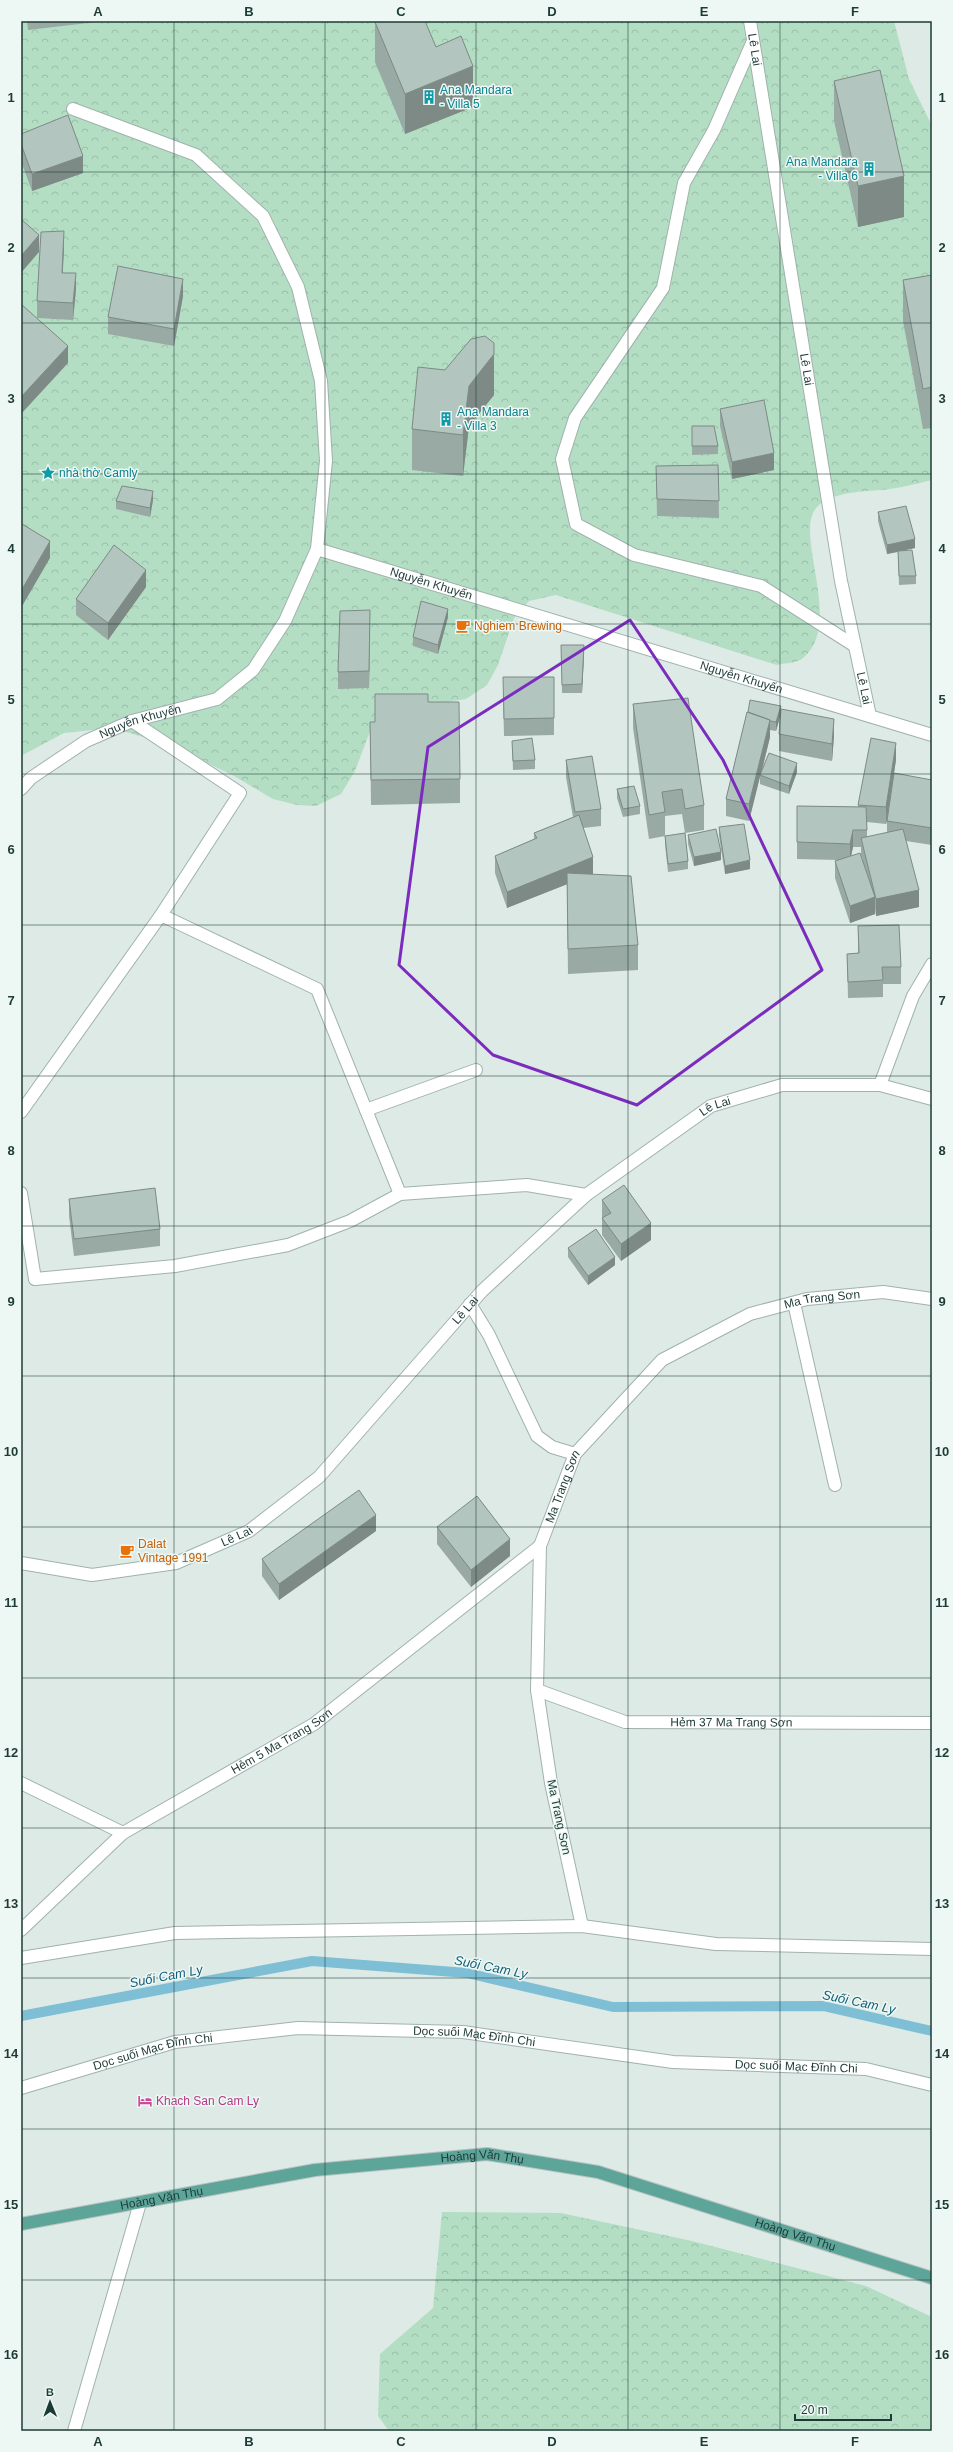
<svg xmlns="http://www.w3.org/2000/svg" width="953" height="2452" font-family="Helvetica,sans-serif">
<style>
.forest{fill:url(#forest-crowns)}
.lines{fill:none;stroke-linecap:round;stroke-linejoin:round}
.stream{stroke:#7fbfd5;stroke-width:10}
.service-casing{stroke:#a0b2ae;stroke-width:14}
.minor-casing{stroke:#a0b2ae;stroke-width:14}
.primary-casing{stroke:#bbc4c3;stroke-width:14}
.service{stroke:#fff;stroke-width:12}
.minor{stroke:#fff;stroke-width:12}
.primary{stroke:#5da499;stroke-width:12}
.wall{fill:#99a9a4;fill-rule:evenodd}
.shaded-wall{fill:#7d8a86}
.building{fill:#b2c5bf;stroke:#7d8a86}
.marked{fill:none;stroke:#7b2cbf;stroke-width:3;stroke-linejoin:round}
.grid{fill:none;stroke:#1d3b36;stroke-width:1;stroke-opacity:0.55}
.labels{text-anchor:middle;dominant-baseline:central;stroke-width:3;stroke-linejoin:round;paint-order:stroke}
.street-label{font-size:12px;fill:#1d3b36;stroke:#edf7f3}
.culture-label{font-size:12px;fill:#0d838f;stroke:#edf7f3;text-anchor:start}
.food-label{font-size:12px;fill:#c56008;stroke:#edf7f3;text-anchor:start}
.hotel-label{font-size:12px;fill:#b23c85;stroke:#edf7f3;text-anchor:start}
.water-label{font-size:13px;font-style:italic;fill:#135f7a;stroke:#edf7f3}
.neatline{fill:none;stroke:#1d3b36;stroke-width:1.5}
.grid-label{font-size:13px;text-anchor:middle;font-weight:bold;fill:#1d3b36}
</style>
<defs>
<pattern id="forest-crowns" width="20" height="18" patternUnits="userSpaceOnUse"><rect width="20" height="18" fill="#b3dec3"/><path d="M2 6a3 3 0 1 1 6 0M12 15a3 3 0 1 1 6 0" fill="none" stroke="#9abfa8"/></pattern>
</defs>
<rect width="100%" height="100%" fill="#ddeae6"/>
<path class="forest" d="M 21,21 L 894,21 L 909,79 L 932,126 L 932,480 C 918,483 904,487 890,489 C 869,492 833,490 817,507 C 792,533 845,623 803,658 C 798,663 784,663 777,665 L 556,595 L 529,601 L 514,618 L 498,665 L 487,685 L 466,699 L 440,703 L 372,726 L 355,771 L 341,794 L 316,806 L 297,805 L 273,799 L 236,777 L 173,746 L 113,728 L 64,733 L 21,756 Z
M 442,2212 L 561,2213 L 692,2241 L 866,2286 L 932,2317 L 932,2431 L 389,2431 L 378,2416 L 380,2354 L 433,2308 Z"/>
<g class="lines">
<path class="stream" d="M 21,2016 L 312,1961 L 467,1973 L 613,2007 L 823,2006 L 932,2031"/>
<defs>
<g id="service">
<path id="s1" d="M 750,21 L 841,581 L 870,716"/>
<path d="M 753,41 L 714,130 L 684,183 L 663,288 L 575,418 L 562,459 L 576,524 L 634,555 L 761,586 L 855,646"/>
<path d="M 73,109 L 196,155 L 263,216 L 298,287 L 321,381 L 326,461 L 317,549"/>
<path d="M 161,915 L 317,989 L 400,1194"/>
<path d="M 880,1085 L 913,996 L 932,964"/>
<path d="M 366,1110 L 476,1070"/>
<path d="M 21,1112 L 161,915 L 240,793 L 132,721"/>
<path d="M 21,1193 L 35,1279"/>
<path d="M 794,1303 L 835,1485"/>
<path d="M 470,1304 L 489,1335 L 537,1436 L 552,1447 L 575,1454"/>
<path id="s2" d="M 537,1690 L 625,1722 L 932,1723"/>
<path d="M 21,1783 L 123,1833"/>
<path d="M 74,2431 L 140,2203"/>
</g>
<g id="minor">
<path id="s3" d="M 21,789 L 31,778 L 86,741 L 132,721 L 217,699 L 253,670 L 285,621 L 317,549 L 932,735"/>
<path d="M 35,1279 L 175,1266 L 288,1245 L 350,1221 L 400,1194 L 527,1185 L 586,1195"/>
<path id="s4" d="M 21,1563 L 92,1575 L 176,1563 L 249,1531 L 319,1477 L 482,1291 L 586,1195 L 711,1106 L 782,1085 L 880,1085 L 932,1099"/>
<path id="s5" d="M 582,1926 L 551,1783 L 537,1690 L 540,1546 L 575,1454 L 662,1360 L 750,1314 L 807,1299 L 883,1292 L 932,1299"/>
<path id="s6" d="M 21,1930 L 123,1833 L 314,1724 L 540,1546"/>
<path d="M 21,1958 L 175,1933 L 582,1926 L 716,1944 L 932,1949"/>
<path id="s7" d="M 21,2088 L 175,2042 L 298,2028 L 463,2032 L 673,2062 L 866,2069 L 932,2085"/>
</g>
<g id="primary">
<path id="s8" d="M 21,2224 L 315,2170 L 487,2154 L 598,2172 L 932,2278"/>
</g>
</defs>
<use href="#service" class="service-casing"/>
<use href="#minor" class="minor-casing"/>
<use href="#primary" class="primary-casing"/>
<use href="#service" class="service"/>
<use href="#minor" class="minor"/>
<use href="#primary" class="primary"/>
</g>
<path class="wall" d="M 27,21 L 105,21 L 28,30 Z
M 375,22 L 473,107 L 405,134 L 375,62 Z
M 834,81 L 904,217 L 858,227 L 834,121 Z
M 21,134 L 83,173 L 32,191 L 21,161 Z
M 64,248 L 62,273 L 76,289 L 73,320 L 37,318 L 68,363 L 37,318 L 37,301 Z
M 932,275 L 932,428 L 923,429 L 903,321 L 903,280 Z
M 183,296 L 174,346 L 108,334 L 108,317 Z
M 494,383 L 494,395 L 469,426 L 463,476 L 412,470 L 412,429 Z
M 720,409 L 774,470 L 732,479 L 720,426 Z
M 692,426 L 718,446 L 718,454 L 692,455 Z
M 718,465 L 719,518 L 657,516 L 656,466 Z
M 153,500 L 150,517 L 116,509 L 116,501 Z
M 878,512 L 915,548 L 903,550 L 916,576 L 916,584 L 899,585 L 898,552 L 887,554 L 878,521 Z
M 146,587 L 108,640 L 76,615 L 76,599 Z
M 448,617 L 438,654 L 413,646 L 413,637 Z
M 370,627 L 369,688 L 338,689 L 338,672 Z
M 561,645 L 584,654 L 582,693 L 562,693 Z
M 375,694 L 428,702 L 460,779 L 460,803 L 371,805 L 370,722 L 375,722 Z
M 503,694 L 554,718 L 554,735 L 504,736 Z
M 633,704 L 704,805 L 704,830 L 685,833 L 688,861 L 688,869 L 668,872 L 665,844 L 665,836 L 685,833 L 682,814 L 665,816 L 665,836 L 649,839 L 633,728 Z
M 781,711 L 834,736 L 832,761 L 779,751 L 779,734 L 780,716 L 776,731 L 770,730 L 770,737 L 761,775 L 797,772 L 789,794 L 760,784 L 760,775 L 749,821 L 726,816 L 726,799 L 747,712 Z
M 512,741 L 535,760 L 535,769 L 513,770 Z
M 566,760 L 601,809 L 601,826 L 583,828 L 593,874 L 592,874 L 638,945 L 638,970 L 568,974 L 567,884 L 507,908 L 495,873 L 495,856 L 534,839 L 534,833 L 573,817 L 566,777 Z
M 896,760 L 893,779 L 932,780 L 932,845 L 906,841 L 919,907 L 876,916 L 875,909 L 875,914 L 850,923 L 835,878 L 835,861 L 838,860 L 797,859 L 797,806 L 858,807 L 858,805 ZM 867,822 L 886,824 L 887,822 L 887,833 L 867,837 ZM 853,847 L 861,847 L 861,855 L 863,860 L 851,856 Z
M 617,789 L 640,806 L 640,814 L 623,817 L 617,798 Z
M 719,827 L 750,869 L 725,874 L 719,836 Z
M 688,835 L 721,860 L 694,866 L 688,844 Z
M 858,926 L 901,967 L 901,984 L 883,984 L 883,997 L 848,998 L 847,954 L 858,953 Z
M 69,1199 L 160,1229 L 160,1246 L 74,1256 L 69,1216 Z
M 602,1200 L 651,1240 L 621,1261 L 602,1235 Z
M 568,1248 L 615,1265 L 588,1285 L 568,1257 Z
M 437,1527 L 510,1556 L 471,1587 L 437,1544 Z
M 376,1531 L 279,1600 L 262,1576 L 262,1559 Z"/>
<path class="shaded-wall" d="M 473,66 L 473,107 L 405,134 L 405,94 Z
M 83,156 L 83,173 L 32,191 L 32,174 Z
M 904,176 L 904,217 L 858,227 L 858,186 Z
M 64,231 L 64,248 L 62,290 L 62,273 Z
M 39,235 L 39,252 L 21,273 L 21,256 Z
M 76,273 L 76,289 L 73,320 L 73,303 Z
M 183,279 L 183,296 L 174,346 L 174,329 Z
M 494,343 L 494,395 L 469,426 L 463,476 L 463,435 L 469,386 Z
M 68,346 L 68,363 L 21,414 L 21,397 Z
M 774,453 L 774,470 L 732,479 L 732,462 Z
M 153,491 L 153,500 L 150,517 L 150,508 Z
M 915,539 L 915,548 L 887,554 L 887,545 Z
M 50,541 L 50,558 L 21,608 L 21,591 Z
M 146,570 L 146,587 L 108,640 L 108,623 Z
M 448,609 L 448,617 L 438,654 L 438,645 Z
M 370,610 L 370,627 L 369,688 L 369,671 Z
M 584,645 L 584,654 L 582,693 L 582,684 Z
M 781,706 L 781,714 L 776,731 L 776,722 Z
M 834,719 L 834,736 L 832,761 L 832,744 Z
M 770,720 L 770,737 L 749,821 L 749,804 Z
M 896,743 L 896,760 L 886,824 L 886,807 Z
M 797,763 L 797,772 L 789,794 L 789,786 Z
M 853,830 L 853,847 L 850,861 L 850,844 Z
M 721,852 L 721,860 L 694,866 L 694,857 Z
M 593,857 L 593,874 L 507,908 L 507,892 Z
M 750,860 L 750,869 L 725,874 L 725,866 Z
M 919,890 L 919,907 L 876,916 L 876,899 Z
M 875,897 L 875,914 L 850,923 L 850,906 Z
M 651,1223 L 651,1240 L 621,1261 L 621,1244 Z
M 615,1257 L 615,1265 L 588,1285 L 588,1276 Z
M 376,1515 L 376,1531 L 279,1600 L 279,1584 Z
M 510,1539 L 510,1556 L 471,1587 L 471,1570 Z"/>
<path class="building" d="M 376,21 L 425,21 L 436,47 L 461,36 L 473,66 L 405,94 L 375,22 Z
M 880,70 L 904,176 L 858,186 L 834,81 Z
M 68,115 L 83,156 L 32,174 L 21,144 L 21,134 Z
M 21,219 L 39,235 L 21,256 Z
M 64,231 L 62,273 L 76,273 L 73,303 L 37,301 L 41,232 Z
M 118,266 L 183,279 L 174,329 L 108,317 Z
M 932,275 L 932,387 L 923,389 L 903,280 Z
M 21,304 L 68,346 L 21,397 Z
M 485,336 L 494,343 L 494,354 L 469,386 L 463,435 L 412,429 L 418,367 L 445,370 L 471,339 Z
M 764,400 L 774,453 L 732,462 L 720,409 Z
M 692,426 L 714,426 L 718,446 L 692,446 Z
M 718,465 L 719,501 L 657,499 L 656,466 Z
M 122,486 L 153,491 L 150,508 L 116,501 Z
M 906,506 L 915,539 L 887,545 L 878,512 Z
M 22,524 L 50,541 L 21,591 L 21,526 Z
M 114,545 L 146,570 L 108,623 L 76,599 Z
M 912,550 L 916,576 L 899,576 L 898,551 Z
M 421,601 L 448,609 L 438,645 L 413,637 Z
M 370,610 L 369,671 L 338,672 L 340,611 Z
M 561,645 L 584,645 L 582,684 L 562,685 Z
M 503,677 L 554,677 L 554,718 L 504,719 Z
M 375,694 L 428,694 L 428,702 L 459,702 L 460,779 L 371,780 L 370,722 L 375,722 Z
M 688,698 L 704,805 L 685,809 L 682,789 L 662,792 L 665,812 L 649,815 L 633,704 Z
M 750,700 L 781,706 L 776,722 L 770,721 L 770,720 L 748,712 Z
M 781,709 L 834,719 L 832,744 L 779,734 Z
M 747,712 L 770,720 L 749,804 L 726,799 Z
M 532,738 L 535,760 L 513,761 L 512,741 Z
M 871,738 L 896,743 L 886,807 L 858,805 Z
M 769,753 L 797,763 L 789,786 L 760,775 Z
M 592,756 L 601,809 L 575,812 L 566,760 Z
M 894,773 L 932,780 L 932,828 L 887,821 Z
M 634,786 L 640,806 L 623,809 L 617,789 Z
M 797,806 L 866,807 L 867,830 L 853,830 L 850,844 L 797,842 Z
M 579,815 L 593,857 L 507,892 L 495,856 L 537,838 L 534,833 Z
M 744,824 L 750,860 L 725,866 L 719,827 Z
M 716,829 L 721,852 L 694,857 L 688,835 Z
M 903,829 L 919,890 L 876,899 L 861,838 Z
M 685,833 L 688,861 L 668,864 L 665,836 Z
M 860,853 L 875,897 L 850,906 L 835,861 Z
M 567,873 L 631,876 L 638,945 L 568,949 Z
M 899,925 L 901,967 L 882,967 L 883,980 L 848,982 L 847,954 L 859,953 L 858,926 Z
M 624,1185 L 651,1223 L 621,1244 L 602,1218 L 611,1213 L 602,1200 Z
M 155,1188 L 160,1229 L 74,1239 L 69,1199 Z
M 596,1229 L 615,1257 L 588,1276 L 568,1248 Z
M 359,1490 L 376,1515 L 279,1584 L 262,1559 Z
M 477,1496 L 510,1539 L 471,1570 L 437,1527 Z"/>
<path class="marked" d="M 630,620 L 723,760 L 822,970 L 637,1105 L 493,1055 L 399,965 L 428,747 Z"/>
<path class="grid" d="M 174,21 L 174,2431M 325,21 L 325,2431M 476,21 L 476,2431M 628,21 L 628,2431M 780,21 L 780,2431M 21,172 L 932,172M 21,323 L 932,323M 21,474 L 932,474M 21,624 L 932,624M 21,774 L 932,774M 21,925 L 932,925M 21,1076 L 932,1076M 21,1226 L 932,1226M 21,1376 L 932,1376M 21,1527 L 932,1527M 21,1678 L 932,1678M 21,1828 L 932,1828M 21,1978 L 932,1978M 21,2129 L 932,2129M 21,2280 L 932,2280"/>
<defs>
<symbol id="building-bare" viewBox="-9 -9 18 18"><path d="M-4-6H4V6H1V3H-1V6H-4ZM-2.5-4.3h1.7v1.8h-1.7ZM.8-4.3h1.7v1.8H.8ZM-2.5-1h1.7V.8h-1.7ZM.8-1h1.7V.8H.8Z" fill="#0f9aa8" stroke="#edf7f3" stroke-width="2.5" paint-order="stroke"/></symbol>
<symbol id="sight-bare" viewBox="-9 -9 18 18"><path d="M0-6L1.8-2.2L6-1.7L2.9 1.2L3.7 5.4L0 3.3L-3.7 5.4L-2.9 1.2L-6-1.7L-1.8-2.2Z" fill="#0f9aa8" stroke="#edf7f3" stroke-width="2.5" paint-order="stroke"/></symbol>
<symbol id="cafe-bare" viewBox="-9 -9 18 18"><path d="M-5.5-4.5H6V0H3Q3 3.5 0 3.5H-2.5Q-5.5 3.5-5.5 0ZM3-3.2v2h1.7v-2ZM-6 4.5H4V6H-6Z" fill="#e8710a" stroke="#edf7f3" stroke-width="2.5" paint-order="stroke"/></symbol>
<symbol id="hotel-bare" viewBox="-9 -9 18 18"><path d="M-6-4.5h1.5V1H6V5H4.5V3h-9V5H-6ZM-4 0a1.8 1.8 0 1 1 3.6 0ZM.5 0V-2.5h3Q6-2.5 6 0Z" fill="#d1479c" stroke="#edf7f3" stroke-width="2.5" paint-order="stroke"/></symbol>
</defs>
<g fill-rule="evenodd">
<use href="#building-bare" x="419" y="87" width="20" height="20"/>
<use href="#building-bare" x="859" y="159" width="20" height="20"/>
<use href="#building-bare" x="436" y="409" width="20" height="20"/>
<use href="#sight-bare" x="38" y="463" width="20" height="20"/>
<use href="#cafe-bare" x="453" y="616" width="20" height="20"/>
<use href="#cafe-bare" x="117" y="1541" width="20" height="20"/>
<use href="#hotel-bare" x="135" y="2091" width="20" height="20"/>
</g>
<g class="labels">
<g class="street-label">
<text stroke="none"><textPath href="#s1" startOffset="29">Lê Lai</textPath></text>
<text stroke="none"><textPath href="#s1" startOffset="353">Lê Lai</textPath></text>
<text stroke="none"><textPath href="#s3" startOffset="522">Nguyễn Khuyến</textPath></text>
<text stroke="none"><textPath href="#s3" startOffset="846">Nguyễn Khuyến</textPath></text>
<text stroke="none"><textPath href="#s1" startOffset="677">Lê Lai</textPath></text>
<text stroke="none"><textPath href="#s3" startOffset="139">Nguyễn Khuyến</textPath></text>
<text stroke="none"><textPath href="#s4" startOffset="871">Lê Lai</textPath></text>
<text stroke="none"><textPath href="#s5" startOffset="784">Ma Trang Sơn</textPath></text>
<text stroke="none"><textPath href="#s4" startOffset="547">Lê Lai</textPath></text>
<text stroke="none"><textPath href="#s5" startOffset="448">Ma Trang Sơn</textPath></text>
<text stroke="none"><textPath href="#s4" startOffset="223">Lê Lai</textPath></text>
<text stroke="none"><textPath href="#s2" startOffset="200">Hẻm 37 Ma Trang Sơn</textPath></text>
<text stroke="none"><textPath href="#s6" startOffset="324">Hẻm 5 Ma Trang Sơn</textPath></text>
<text transform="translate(559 1817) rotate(78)">Ma Trang Sơn</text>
<text stroke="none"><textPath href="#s7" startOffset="461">Dọc suối Mạc Đĩnh Chi</textPath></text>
<text stroke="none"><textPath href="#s7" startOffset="137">Dọc suối Mạc Đĩnh Chi</textPath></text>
<text stroke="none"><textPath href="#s7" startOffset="785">Dọc suối Mạc Đĩnh Chi</textPath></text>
<text stroke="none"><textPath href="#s8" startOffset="467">Hoàng Văn Thụ</textPath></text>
<text stroke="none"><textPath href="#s8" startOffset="143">Hoàng Văn Thụ</textPath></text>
<text stroke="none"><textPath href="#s8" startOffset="791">Hoàng Văn Thụ</textPath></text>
</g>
<g class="culture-label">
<text x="440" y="90">Ana Mandara<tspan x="440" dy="14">- Villa 5</tspan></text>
<text x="858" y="162" text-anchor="end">Ana Mandara<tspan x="858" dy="14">- Villa 6</tspan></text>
<text x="457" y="412">Ana Mandara<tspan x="457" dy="14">- Villa 3</tspan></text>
<text x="59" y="473">nhà thờ Camly</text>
</g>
<g class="food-label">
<text x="474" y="626">Nghiem Brewing</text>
<text x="138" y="1544">Dalat<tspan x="138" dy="14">Vintage 1991</tspan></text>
</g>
<g class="hotel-label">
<text x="156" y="2101">Khach San Cam Ly</text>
</g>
<g class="water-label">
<text transform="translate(491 1967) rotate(11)">Suối Cam Ly</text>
<text transform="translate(166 1976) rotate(-11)">Suối Cam Ly</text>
<text transform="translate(859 2002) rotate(12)">Suối Cam Ly</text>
</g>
</g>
<rect width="953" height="2452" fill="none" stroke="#edf7f3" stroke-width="44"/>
<g transform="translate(50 2402) rotate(359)" stroke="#edf7f3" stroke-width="3" paint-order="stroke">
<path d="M0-3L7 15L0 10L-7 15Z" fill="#1d3b36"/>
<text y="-6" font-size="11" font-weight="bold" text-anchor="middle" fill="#1d3b36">B</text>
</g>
<path d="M795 2414v6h96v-6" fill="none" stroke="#1d3b36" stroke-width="2"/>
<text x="801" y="2414" font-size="12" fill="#1d3b36" stroke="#edf7f3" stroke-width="3" paint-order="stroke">20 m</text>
<rect x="22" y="22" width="909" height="2408" class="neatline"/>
<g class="grid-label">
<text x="98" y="16">A</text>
<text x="249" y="16">B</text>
<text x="401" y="16">C</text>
<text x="552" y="16">D</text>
<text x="704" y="16">E</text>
<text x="855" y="16">F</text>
<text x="11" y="102">1</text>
<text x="942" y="102">1</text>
<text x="11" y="252">2</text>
<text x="942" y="252">2</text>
<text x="11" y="403">3</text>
<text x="942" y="403">3</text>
<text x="11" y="553">4</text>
<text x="942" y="553">4</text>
<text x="11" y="704">5</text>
<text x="942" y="704">5</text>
<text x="11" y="854">6</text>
<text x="942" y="854">6</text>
<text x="11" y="1005">7</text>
<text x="942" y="1005">7</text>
<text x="11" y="1155">8</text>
<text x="942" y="1155">8</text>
<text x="11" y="1306">9</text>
<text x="942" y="1306">9</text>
<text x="11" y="1456">10</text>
<text x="942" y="1456">10</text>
<text x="11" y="1607">11</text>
<text x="942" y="1607">11</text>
<text x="11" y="1757">12</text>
<text x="942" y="1757">12</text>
<text x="11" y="1908">13</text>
<text x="942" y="1908">13</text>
<text x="11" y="2058">14</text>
<text x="942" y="2058">14</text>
<text x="11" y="2209">15</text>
<text x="942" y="2209">15</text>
<text x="11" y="2359">16</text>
<text x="942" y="2359">16</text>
<text x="98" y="2446">A</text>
<text x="249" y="2446">B</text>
<text x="401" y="2446">C</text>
<text x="552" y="2446">D</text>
<text x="704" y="2446">E</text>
<text x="855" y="2446">F</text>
</g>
</svg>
